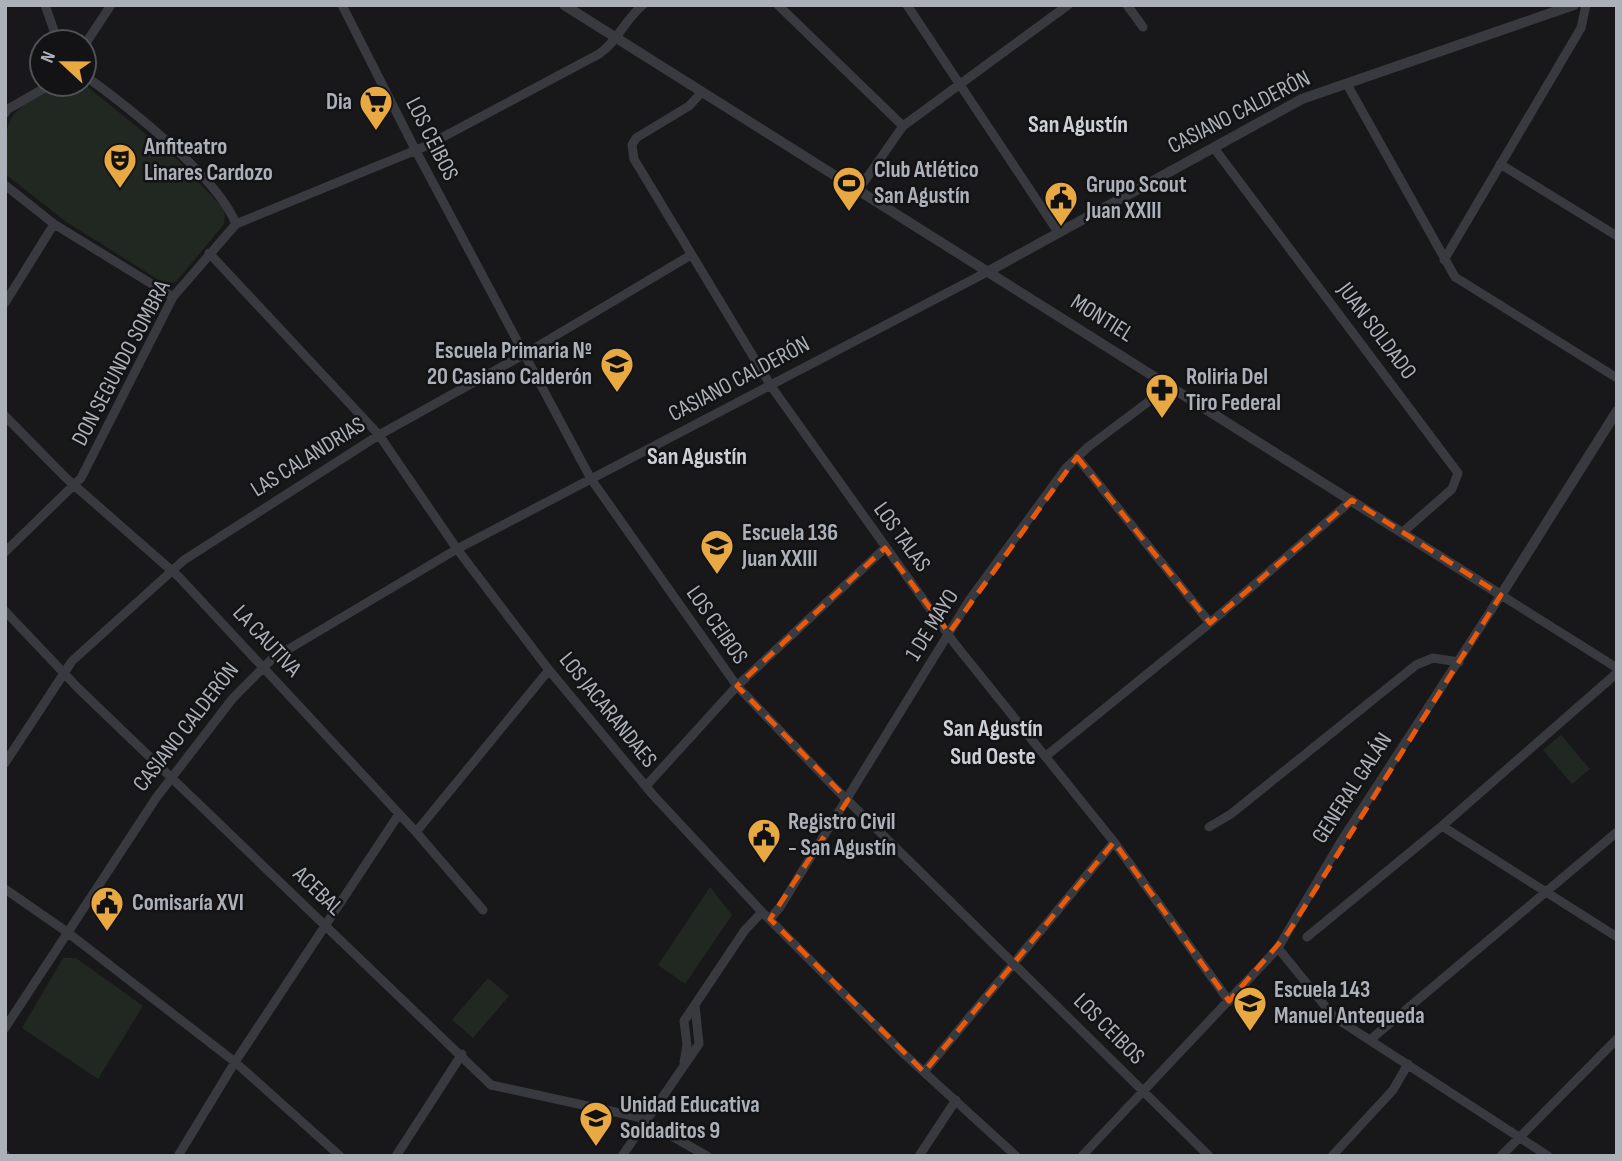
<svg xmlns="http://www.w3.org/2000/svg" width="1622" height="1161" font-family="'Sofia Sans Condensed',sans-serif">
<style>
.green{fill:#202821}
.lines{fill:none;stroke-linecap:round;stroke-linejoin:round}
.minor{stroke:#393a3f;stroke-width:9}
.tertiary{stroke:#393a3f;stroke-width:10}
.marked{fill:none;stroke:#e8590c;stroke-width:5;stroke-dasharray:14 9;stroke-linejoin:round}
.labels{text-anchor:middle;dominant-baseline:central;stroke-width:5;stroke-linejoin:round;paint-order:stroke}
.poi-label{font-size:23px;font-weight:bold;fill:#abb0b9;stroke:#131315;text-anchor:start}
.street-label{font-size:23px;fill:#abb0b9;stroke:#131315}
.neighbourhood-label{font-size:24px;font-weight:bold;fill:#cccfd5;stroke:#131315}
</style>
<rect width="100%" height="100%" fill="#18181a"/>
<path class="green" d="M 62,84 L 84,84 L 179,161 L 225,210 L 224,224 L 176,282 L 165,284 L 65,221 L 5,174 C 5,109 7,114 62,84 Z
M 1561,735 L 1590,769 L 1572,784 L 1543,750 Z
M 710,887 L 732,915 L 685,984 L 658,965 Z
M 63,958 L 76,958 L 143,1006 L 98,1079 L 22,1028 Z
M 488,978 L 509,996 L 473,1038 L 452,1020 Z"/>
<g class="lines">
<path class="minor" d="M 45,5 L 58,42
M 342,5 L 416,151 L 591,479 L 737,686 L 835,788 L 1209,1156
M 778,5 L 903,126
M 907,5 L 1058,232
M 1127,5 L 1143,27
M 84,46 L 111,5
M 84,75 C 126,105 218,177 236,224
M 1348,86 L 1455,277 L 1617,378
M 702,92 L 689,106 L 636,138 L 632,145 L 634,159 L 771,386 L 955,644 L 1114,842 L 1229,1001
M 5,113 L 8,109 L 52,84
M 1214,148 L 1458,473 L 1452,489 L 1403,532
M 1500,164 L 1617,236
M 5,185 L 54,224 L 173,297
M 859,189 L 903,126 L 1068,5
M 209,253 L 379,435 L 457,549 L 549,670 L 653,795 L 762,912 L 903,1053 L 1016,1156
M 1444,260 L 1581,28 L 1586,5
M 5,303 L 54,224
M 5,416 L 66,478 L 179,577 L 416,832 L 483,910
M 1077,457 L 1210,623
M 5,552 L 81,478 L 173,297 L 236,224 L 426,146 L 599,54 C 618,41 625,19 643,5
M 5,611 L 78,688 L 491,1085 L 638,1117 L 707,1156
M 1046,756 L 1210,623 L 1352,500
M 5,763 L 72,661 L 184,560 L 379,435 L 523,355 L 691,255
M 646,786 L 737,686 L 885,548
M 1442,826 L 1617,937
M 1209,827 L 1231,814 L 1416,665 L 1433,658 L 1459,662
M 416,832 L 549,670
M 5,889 L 67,932 L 235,1062 L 340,1156
M 770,919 L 780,907 L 968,602 L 1066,468 L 1088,447 L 1148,402 L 1164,382
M 1307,937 L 1442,826 L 1617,673
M 1278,948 L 1334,1017 L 1548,1156
M 5,1028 L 156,798 L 233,698 L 272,659 L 457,549 L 989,271
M 1370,1040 L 1617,832
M 684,1062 L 687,1045 L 684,1021 L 745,930 L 762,912
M 924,1072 L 1114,842
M 5,1155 L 6,1156
M 178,1156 L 235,1062 L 399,814
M 396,1156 L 462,1054
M 622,1156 L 699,1044 L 695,1005
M 919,1156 L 956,1100
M 1082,1156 L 1278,948 L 1340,843 L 1501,595 L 1617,668
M 1332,1156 L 1393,1090 L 1408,1064
M 1501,1156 L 1617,1039"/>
<path class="tertiary" d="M 564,5 L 1501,595 L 1617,411
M 989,271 L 1302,99 L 1574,5"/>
</g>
<path class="marked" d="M 1077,457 L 1210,623 L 1352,500 L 1501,595 L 1288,933 L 1229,1001 L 1114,842 L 924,1072 L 770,919 L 848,800 L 737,686 L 885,548 L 949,633 Z"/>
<defs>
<symbol id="supermarket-pin" viewBox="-11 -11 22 30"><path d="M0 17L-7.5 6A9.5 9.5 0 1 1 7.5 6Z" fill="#e8a943" stroke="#131315"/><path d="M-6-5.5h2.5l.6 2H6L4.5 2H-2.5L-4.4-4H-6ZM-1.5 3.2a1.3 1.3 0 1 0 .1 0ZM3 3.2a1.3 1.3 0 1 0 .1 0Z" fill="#111"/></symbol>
<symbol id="theatre-pin" viewBox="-11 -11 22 30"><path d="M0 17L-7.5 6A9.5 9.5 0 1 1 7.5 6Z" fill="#e8a943" stroke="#131315"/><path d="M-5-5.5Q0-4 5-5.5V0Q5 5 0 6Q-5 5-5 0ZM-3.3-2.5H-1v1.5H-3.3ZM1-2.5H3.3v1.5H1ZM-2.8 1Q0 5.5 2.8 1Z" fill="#111"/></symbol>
<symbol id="stadium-pin" viewBox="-11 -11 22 30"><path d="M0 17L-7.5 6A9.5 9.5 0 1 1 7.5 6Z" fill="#e8a943" stroke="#131315"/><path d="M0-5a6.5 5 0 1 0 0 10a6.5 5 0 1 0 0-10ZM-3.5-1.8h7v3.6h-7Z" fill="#111"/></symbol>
<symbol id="civic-pin" viewBox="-11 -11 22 30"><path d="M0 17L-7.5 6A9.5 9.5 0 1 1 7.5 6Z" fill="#e8a943" stroke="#131315"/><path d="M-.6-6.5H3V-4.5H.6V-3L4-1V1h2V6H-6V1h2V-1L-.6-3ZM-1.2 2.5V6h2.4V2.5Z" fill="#111"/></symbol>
<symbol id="school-pin" viewBox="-11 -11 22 30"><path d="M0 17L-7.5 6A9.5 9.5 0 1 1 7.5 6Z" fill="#e8a943" stroke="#131315"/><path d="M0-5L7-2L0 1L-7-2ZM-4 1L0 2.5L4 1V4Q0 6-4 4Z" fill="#111"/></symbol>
<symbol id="pharmacy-pin" viewBox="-11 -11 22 30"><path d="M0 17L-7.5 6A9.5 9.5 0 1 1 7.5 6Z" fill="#e8a943" stroke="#131315"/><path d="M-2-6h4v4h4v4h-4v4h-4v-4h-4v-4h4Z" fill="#111"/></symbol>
</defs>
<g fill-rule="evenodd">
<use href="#supermarket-pin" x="357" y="83" width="38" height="52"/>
<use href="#theatre-pin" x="101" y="141" width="38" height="52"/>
<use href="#stadium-pin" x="830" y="164" width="38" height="52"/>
<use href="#civic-pin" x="1042" y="179" width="38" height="52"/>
<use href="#school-pin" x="598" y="345" width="38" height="52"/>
<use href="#pharmacy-pin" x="1143" y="371" width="38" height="52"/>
<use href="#school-pin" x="698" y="527" width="38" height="52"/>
<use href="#civic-pin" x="745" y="816" width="38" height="52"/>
<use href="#civic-pin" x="88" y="884" width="38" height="52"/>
<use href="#school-pin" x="1231" y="984" width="38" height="52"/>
<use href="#school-pin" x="577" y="1099" width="38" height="52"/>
</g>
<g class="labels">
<g class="poi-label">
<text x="352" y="102" text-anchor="end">Dia</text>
<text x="144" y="147">Anfiteatro<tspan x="144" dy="26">Linares Cardozo</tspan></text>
<text x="874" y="170">Club Atlético<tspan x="874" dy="26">San Agustín</tspan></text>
<text x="1086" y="185">Grupo Scout<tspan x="1086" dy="26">Juan XXIII</tspan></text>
<text x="592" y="351" text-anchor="end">Escuela Primaria Nº<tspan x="592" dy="26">20 Casiano Calderón</tspan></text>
<text x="1186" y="377">Roliria Del<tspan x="1186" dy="26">Tiro Federal</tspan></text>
<text x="742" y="533">Escuela 136<tspan x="742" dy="26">Juan XXIII</tspan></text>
<text x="788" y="822">Registro Civil<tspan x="788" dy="26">- San Agustín</tspan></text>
<text x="132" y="903">Comisaría XVI</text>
<text x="1274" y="990">Escuela 143<tspan x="1274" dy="26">Manuel Antequeda</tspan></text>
<text x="620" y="1105">Unidad Educativa<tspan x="620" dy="26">Soldaditos 9</tspan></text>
</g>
<g class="street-label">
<text transform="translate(1239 112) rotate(-27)">CASIANO CALDERÓN</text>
<text transform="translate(432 139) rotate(63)">LOS CEIBOS</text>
<text transform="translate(1102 318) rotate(32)">MONTIEL</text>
<text transform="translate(1377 331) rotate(53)">JUAN SOLDADO</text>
<text transform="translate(121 363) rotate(-62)">DON SEGUNDO SOMBRA</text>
<text transform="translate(739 379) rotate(-28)">CASIANO CALDERÓN</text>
<text transform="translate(308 457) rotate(-32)">LAS CALANDRIAS</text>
<text transform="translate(902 537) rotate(54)">LOS TALAS</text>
<text transform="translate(717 625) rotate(55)">LOS CEIBOS</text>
<text transform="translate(932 625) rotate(-58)">1 DE MAYO</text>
<text transform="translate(267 641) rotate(47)">LA CAUTIVA</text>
<text transform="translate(608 710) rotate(51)">LOS JACARANDAES</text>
<text transform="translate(186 727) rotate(-52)">CASIANO CALDERÓN</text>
<text transform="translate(1352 788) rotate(-57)">GENERAL GALÁN</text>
<text transform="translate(318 891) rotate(44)">ACEBAL</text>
<text transform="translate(1109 1029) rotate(45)">LOS CEIBOS</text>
</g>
<g class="neighbourhood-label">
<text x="1078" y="124">San Agustín</text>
<text x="697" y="456">San Agustín</text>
<text x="993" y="728">San Agustín<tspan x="993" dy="28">Sud Oeste</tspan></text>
</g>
</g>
<rect width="1622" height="1161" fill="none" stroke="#abb0b9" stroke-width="14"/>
<g transform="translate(63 63) rotate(292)"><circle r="33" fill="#131315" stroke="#505257" stroke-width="2"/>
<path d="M0-5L12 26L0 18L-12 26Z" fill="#e8a943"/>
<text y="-10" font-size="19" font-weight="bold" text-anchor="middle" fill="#abb0b9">N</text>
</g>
</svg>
